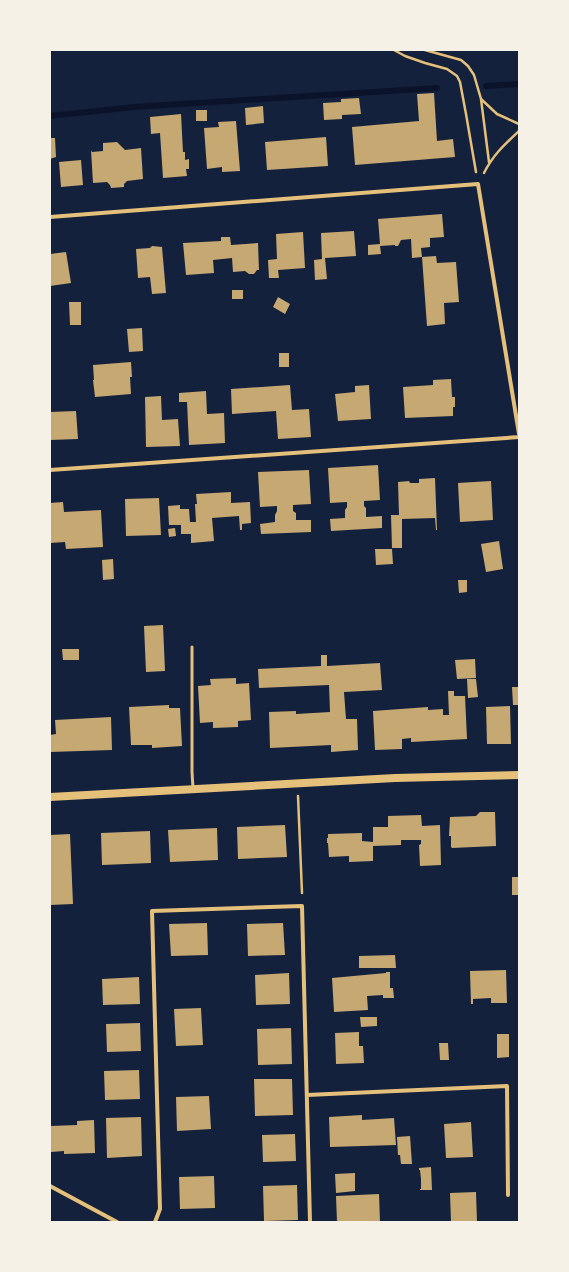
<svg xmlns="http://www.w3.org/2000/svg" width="569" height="1272" font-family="Lato,sans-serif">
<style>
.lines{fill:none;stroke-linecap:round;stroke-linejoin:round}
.stream{stroke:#0b132b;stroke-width:6}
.building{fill:#c6a872}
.path{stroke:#e5c07b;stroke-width:2.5}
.service{stroke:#e5c07b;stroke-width:3}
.minor{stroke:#e5c07b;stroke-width:4}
.secondary{stroke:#e5c07b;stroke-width:8}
</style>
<rect width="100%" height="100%" fill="#14213d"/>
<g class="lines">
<path class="stream" d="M 486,86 L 519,84
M 50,116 L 134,107 L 437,88"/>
</g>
<path class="building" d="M 434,93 L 437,141 L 453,139 L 455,157 L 355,165 L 352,127 L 419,121 L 417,94 Z
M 359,98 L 361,114 L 342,115 L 342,119 L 324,120 L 323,103 L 341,102 L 341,99 Z
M 263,106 L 264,123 L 246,125 L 245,108 Z
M 196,110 L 207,110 L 207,121 L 196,121 Z
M 181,114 L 183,152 L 185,152 L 185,160 L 189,159 L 189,169 L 186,169 L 187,176 L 163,178 L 160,133 L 151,134 L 150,117 Z
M 236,121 L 240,171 L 222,172 L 222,167 L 207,169 L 204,128 L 219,127 L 218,122 Z
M 326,137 L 328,166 L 267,170 L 265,142 Z
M 50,138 L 55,138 L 56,157 L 50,159 Z
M 117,142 L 125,150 L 141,148 L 143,179 L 127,181 L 124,184 L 124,187 L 111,188 L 110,185 L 107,182 L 93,183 L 91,150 L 92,152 L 103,151 L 103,143 Z
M 81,160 L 83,185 L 61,187 L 59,162 Z
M 442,214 L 444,237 L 430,238 L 430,247 L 421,248 L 422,257 L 436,256 L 437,263 L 456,262 L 459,302 L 444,303 L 445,324 L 427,326 L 422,257 L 412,258 L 411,239 L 401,240 L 398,246 L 395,246 L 395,245 L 380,246 L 381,254 L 368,255 L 368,245 L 380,244 L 378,219 Z
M 354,231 L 356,256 L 325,258 L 327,279 L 315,280 L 314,260 L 322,259 L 321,233 Z
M 303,232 L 305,268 L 278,270 L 279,278 L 269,278 L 268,260 L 277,259 L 276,234 Z
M 221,237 L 230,237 L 231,245 L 258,243 L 259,270 L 257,270 L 254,274 L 249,274 L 245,271 L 233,272 L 232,258 L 213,260 L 214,273 L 186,275 L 183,243 L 221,241 Z
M 152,246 L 162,247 L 166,293 L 152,294 L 150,277 L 138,278 L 136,249 L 150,248 Z
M 66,252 L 71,283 L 50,286 L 50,254 Z
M 232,290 L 243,290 L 243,299 L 232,299 Z
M 278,297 L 290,304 L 285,314 L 273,307 Z
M 69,302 L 81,302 L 81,325 L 70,325 Z
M 142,328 L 143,351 L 129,352 L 127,329 Z
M 279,353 L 289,353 L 289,367 L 279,367 Z
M 131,362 L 132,377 L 130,377 L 131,394 L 95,397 L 93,380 L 94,380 L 93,365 Z
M 451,379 L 452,397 L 455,397 L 455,407 L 453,407 L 453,416 L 405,418 L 403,387 L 433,385 L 433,380 Z
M 290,385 L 292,410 L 309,409 L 311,437 L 278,439 L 276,411 L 232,414 L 231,389 Z
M 369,385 L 371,419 L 338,421 L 335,394 L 355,392 L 355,386 Z
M 206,391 L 207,414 L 224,413 L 225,443 L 189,445 L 187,402 L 179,402 L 179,393 Z
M 161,396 L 162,420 L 178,419 L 180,446 L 146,447 L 145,397 Z
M 76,411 L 78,439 L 50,440 L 50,412 Z
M 378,465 L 380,500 L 364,501 L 364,506 L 366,508 L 366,517 L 382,516 L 382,528 L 331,531 L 330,519 L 345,518 L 345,510 L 347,507 L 347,502 L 330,503 L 328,468 Z
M 309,470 L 311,504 L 293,505 L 293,511 L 296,513 L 296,520 L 311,520 L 311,532 L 261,534 L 260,524 L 275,522 L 275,515 L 277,511 L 277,506 L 260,507 L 258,472 Z
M 435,478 L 437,530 L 436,530 L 435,518 L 402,519 L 402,548 L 392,548 L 391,515 L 399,515 L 398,482 L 409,481 L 410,483 L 419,483 L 419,479 Z
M 491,481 L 493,520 L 460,522 L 458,483 Z
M 231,492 L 231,503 L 250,502 L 251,523 L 242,524 L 242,530 L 240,530 L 239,516 L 212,518 L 214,541 L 191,543 L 191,534 L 181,534 L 181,525 L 169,525 L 168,506 L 180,505 L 180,509 L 189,509 L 190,522 L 196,522 L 195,504 L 197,504 L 196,494 Z
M 159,498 L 161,535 L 126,536 L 125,499 Z
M 63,502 L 64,512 L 101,510 L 103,547 L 66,549 L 65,542 L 50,543 L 50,503 Z
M 175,528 L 176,536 L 169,537 L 168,529 Z
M 499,541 L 503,569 L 486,572 L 481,544 Z
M 375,549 L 392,549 L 393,564 L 376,565 Z
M 113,559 L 114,579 L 103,580 L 102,560 Z
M 458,580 L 467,580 L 467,592 L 459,593 Z
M 163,625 L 165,671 L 146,672 L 144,626 Z
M 62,649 L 79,649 L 79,660 L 63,660 Z
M 321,655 L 327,655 L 327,666 L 380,663 L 382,690 L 344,692 L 346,719 L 357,719 L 358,750 L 331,752 L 331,745 L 270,748 L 269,712 L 296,711 L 296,714 L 330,712 L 329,685 L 259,688 L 258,669 L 321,666 Z
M 475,659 L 476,678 L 457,679 L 455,660 Z
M 236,678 L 236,684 L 249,683 L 251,720 L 238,721 L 238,727 L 213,728 L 213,722 L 200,723 L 198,686 L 211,685 L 210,679 Z
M 467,679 L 476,679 L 478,697 L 468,698 Z
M 512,687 L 519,687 L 519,705 L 513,705 Z
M 448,691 L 454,691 L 454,696 L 465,696 L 467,739 L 411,742 L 411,738 L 402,739 L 402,749 L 375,750 L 373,711 L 428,707 L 428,710 L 443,709 L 443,715 L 449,715 Z
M 169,705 L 169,708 L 180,708 L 182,746 L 152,748 L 152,745 L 131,745 L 129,707 Z
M 510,706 L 511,744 L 487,744 L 486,707 Z
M 111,717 L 112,750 L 50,752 L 50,735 L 56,734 L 55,720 Z
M 480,812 L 495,812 L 496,846 L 452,848 L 451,847 L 451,836 L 449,836 L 450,817 L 476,816 Z
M 421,815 L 422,826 L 440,825 L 441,865 L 420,866 L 419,845 L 421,844 L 421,840 L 401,840 L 401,845 L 373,846 L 373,861 L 349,862 L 349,856 L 329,857 L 328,843 L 327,843 L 327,838 L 328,838 L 328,834 L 362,833 L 362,841 L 373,842 L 373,827 L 388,827 L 388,816 Z
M 285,825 L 287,857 L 238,859 L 237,827 Z
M 217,828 L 218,860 L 170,862 L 168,830 Z
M 150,831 L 151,863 L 102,865 L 101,833 Z
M 70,834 L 73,904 L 50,905 L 50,835 Z
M 512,877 L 519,877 L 519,895 L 512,895 Z
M 207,923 L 208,955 L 171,956 L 169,924 Z
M 283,923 L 285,955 L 248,956 L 247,924 Z
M 395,955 L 396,968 L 359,968 L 359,956 Z
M 506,970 L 507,1003 L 491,1003 L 491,998 L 473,999 L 473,1004 L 471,1004 L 470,971 Z
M 386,972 L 390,972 L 390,988 L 393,988 L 394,998 L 383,998 L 383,995 L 367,996 L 368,1010 L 334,1012 L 332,978 L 386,973 Z
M 289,973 L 290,1004 L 256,1005 L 255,975 Z
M 139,977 L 140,1004 L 103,1005 L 102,979 Z
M 201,1008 L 203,1045 L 176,1046 L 174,1009 Z
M 360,1017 L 377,1017 L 377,1026 L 361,1027 Z
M 140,1023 L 141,1051 L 107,1052 L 106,1024 Z
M 291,1028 L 292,1064 L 258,1065 L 257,1029 Z
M 359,1032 L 359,1046 L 363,1046 L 364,1063 L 336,1064 L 335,1033 Z
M 497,1034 L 509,1034 L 509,1057 L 497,1058 Z
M 439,1043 L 448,1043 L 449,1060 L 440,1060 Z
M 139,1070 L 140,1099 L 105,1100 L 104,1071 Z
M 254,1079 L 292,1079 L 293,1115 L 255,1116 Z
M 209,1096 L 211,1129 L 177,1131 L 176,1097 Z
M 362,1115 L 362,1120 L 394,1118 L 396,1145 L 330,1147 L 329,1117 Z
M 141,1117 L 142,1156 L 107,1158 L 106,1118 Z
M 94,1120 L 95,1153 L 64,1154 L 64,1151 L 51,1152 L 50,1126 L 77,1125 L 77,1121 Z
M 471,1122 L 473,1157 L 446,1158 L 444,1124 Z
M 295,1134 L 296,1161 L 263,1162 L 262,1135 Z
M 410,1136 L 412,1164 L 401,1164 L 400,1155 L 398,1155 L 397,1137 Z
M 431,1167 L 432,1190 L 420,1190 L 420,1189 L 421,1189 L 421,1179 L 420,1170 L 419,1170 L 419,1168 Z
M 355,1173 L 355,1191 L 336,1193 L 335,1174 Z
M 214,1176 L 215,1208 L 180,1209 L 179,1177 Z
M 297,1185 L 298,1220 L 264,1221 L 263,1186 Z
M 476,1192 L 477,1222 L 451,1222 L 450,1193 Z
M 379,1194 L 380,1222 L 337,1222 L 336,1196 Z"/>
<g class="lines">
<path class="path" d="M 394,50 L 405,56 L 425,63 L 447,69 L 457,76 L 460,82 L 466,114 L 476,172
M 425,50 L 461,60 L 468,66 L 474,75 L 481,99 L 489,162
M 481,99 L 497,114 L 519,124
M 484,173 C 493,155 504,145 519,131
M 298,796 L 302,893"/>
<path class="service" d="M 192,647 L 192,772 L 193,788"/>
<path class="minor" d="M 50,217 L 478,184 L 519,434
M 50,470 L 519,437
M 307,1095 L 507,1086 L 508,1195
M 50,1186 L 117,1222
M 155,1222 L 160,1209 L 152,911 L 302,906 L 310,1222"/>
<path class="secondary" d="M 50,797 L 395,778 L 519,775"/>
</g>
<rect width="569" height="1272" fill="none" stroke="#f6f1e7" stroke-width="102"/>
</svg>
